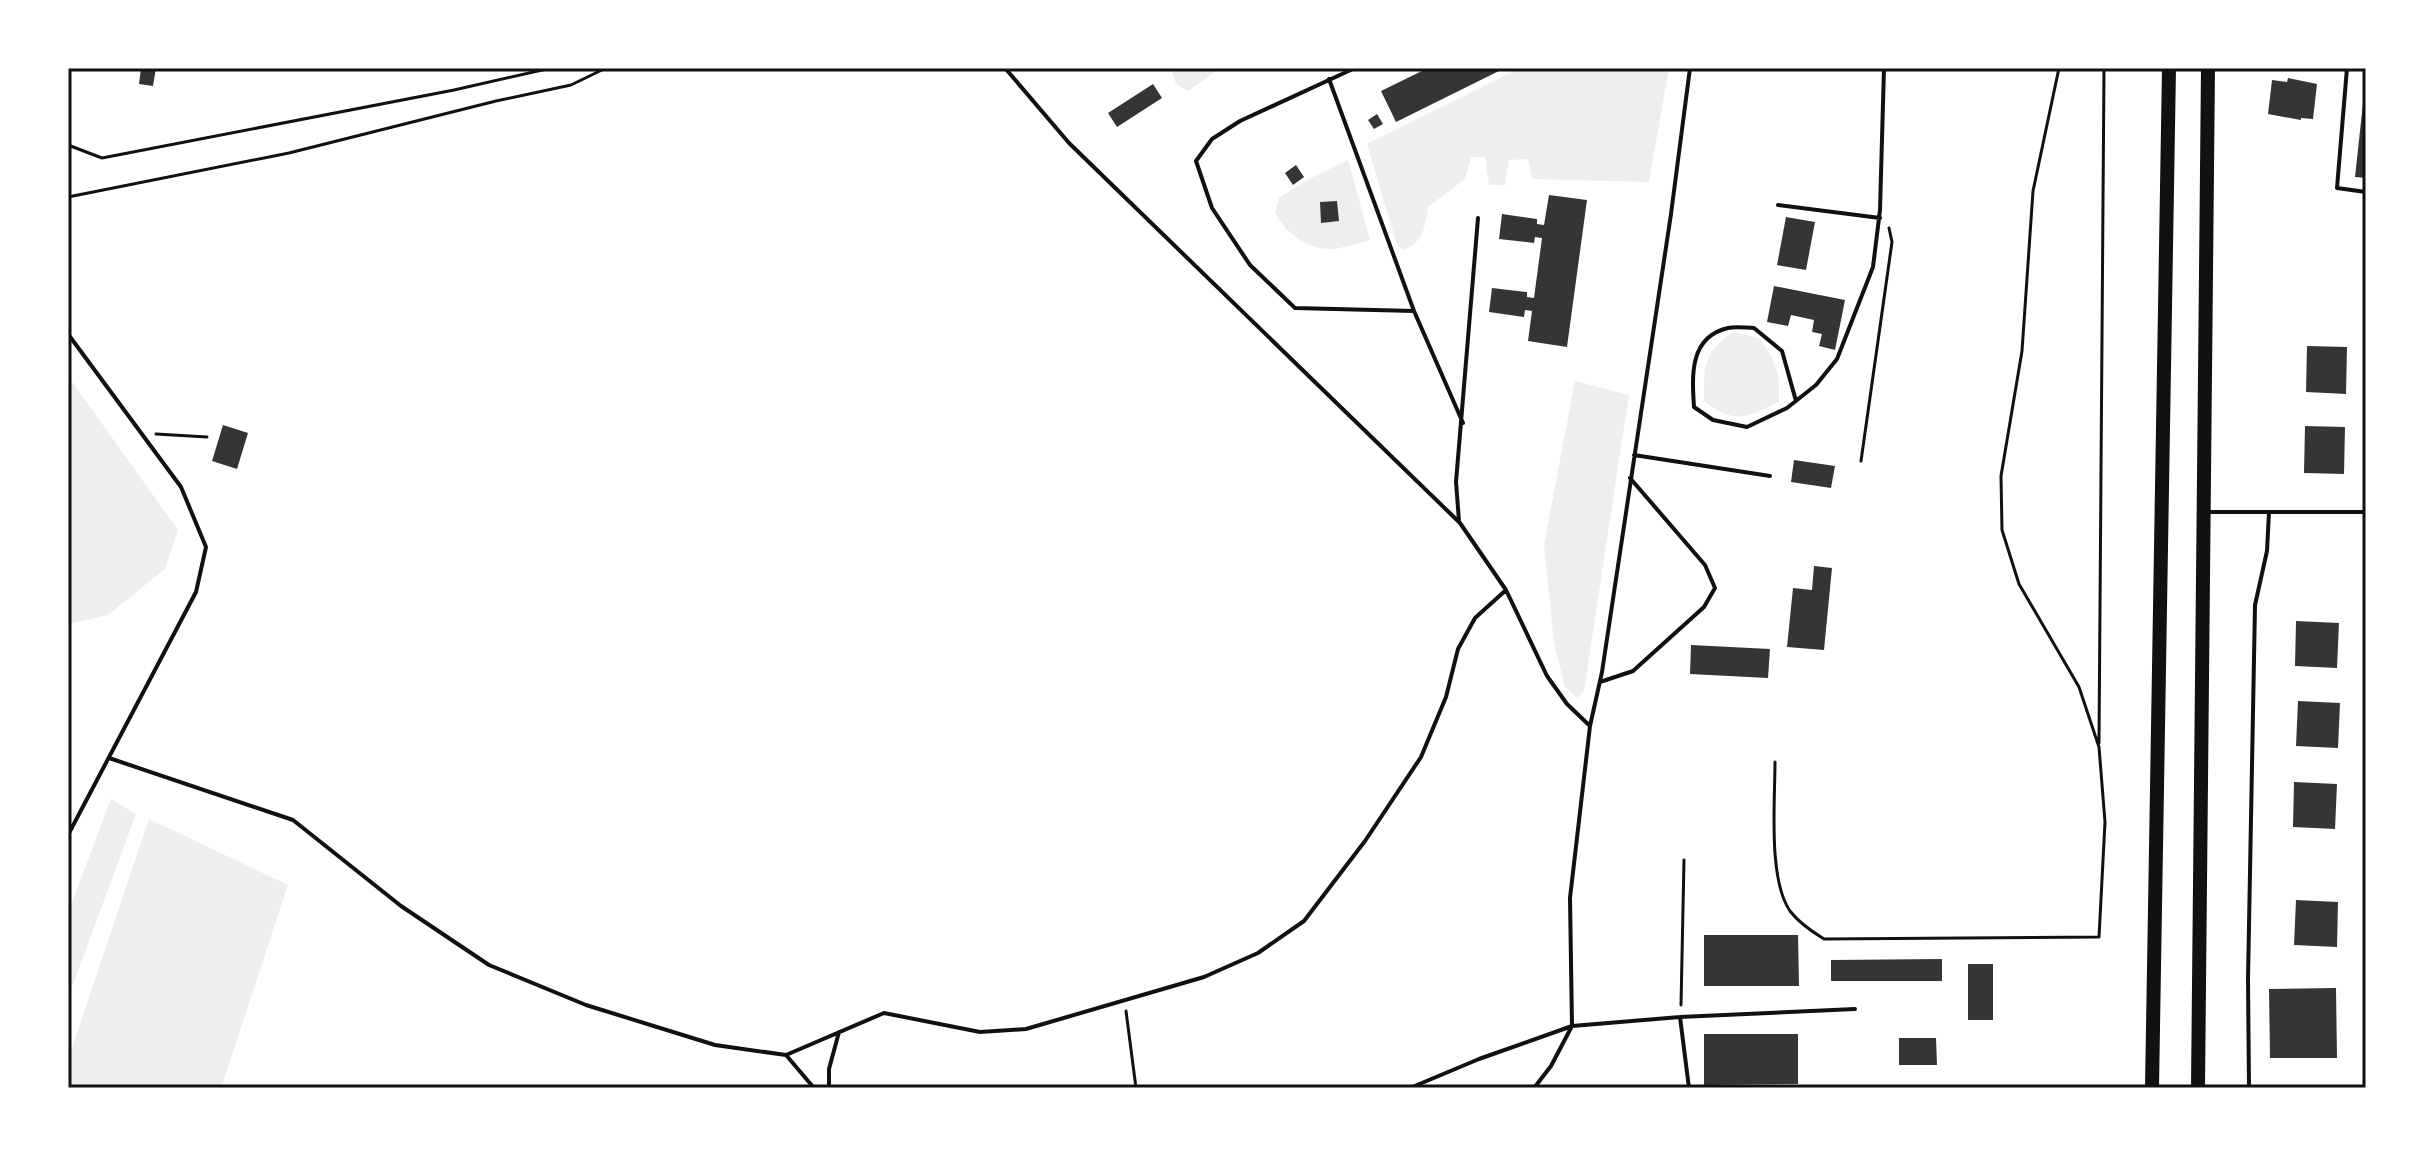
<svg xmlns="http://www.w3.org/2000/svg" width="2434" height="1156" font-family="Karla,sans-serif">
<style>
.green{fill:#eee}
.building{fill:#353535}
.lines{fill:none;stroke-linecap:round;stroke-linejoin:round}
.path{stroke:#111;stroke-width:3}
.service{stroke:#111;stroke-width:4}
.primary{stroke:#111;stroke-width:14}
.neatline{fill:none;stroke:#111;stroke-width:3}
</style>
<rect width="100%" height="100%" fill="#fff"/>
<path class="green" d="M 1171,68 L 1220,68 L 1188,91 L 1176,84 Z
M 1520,68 L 1669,68 L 1649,182 L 1532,179 L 1528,159 L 1509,160 L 1505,185 L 1489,185 L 1485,157 L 1471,157 L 1465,179 L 1428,207 C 1425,226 1424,242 1404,250 L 1397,245 L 1367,144 Z
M 1348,160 L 1370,240 C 1358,243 1344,248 1332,249 C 1308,250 1284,232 1275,212 L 1279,198 L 1309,179 Z
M 1733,332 L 1759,338 C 1776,362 1780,371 1779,401 C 1748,418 1734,425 1704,401 C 1704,365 1703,354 1733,332 Z
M 68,376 L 178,530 L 165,569 L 108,615 L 68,624 Z
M 1575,381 L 1629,395 L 1584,691 L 1577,698 L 1565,687 L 1554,643 L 1544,545 Z
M 111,799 L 136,814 L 68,998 L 68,913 Z
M 149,819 L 288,885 L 221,1088 L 68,1088 L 68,1060 Z"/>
<path class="building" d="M 141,68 L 156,68 L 153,86 L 139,84 Z
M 1428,68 L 1505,68 L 1396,122 L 1381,91 Z
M 2288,78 L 2317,84 L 2313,119 L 2301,118 L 2301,120 L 2268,114 L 2272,80 L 2287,82 Z
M 1153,84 L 1162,98 L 1117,127 L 1108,113 Z
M 2364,94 L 2366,94 L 2366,178 L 2355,177 Z
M 1377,114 L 1383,124 L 1374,129 L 1368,120 Z
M 1296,165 L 1304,177 L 1293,185 L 1285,173 Z
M 1549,195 L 1587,200 L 1567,347 L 1528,341 L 1532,311 L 1525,310 L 1524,317 L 1489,312 L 1492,288 L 1527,292 L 1527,297 L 1534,298 L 1542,238 L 1535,237 L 1534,243 L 1499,239 L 1502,214 L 1537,219 L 1537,224 L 1544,225 Z
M 1337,201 L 1339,221 L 1321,223 L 1320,202 Z
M 1786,217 L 1815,222 L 1806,270 L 1777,265 Z
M 1774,286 L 1845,300 L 1835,350 L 1819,346 L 1822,334 L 1812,332 L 1814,320 L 1791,315 L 1788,326 L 1767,322 Z
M 2307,346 L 2347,347 L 2346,394 L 2306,392 Z
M 223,425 L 248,433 L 237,469 L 212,461 Z
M 2305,426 L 2345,427 L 2344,474 L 2304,473 Z
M 1794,460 L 1835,466 L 1831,488 L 1791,482 Z
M 1814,566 L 1832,568 L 1824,650 L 1787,647 L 1793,588 L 1812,590 Z
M 2296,621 L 2339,623 L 2337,668 L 2295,666 Z
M 1691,645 L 1770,649 L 1768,678 L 1690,674 Z
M 2298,701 L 2340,703 L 2338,748 L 2296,746 Z
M 2294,782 L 2337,784 L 2335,829 L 2293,827 Z
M 2296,900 L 2338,902 L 2337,947 L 2294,945 Z
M 1704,935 L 1798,935 L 1799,986 L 1704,986 Z
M 1942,959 L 1942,981 L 1831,981 L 1831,960 Z
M 1968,964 L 1993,964 L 1993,1020 L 1968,1020 Z
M 2336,988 L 2337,1058 L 2270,1058 L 2269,989 Z
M 1704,1034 L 1798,1034 L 1798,1084 L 1704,1085 Z
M 1899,1038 L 1936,1038 L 1937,1065 L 1899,1065 Z"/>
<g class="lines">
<path class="path" d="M 68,145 L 102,158 L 454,90 L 551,68
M 68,197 L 289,153 L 496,101 L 571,85 L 606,68
M 156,434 L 207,437
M 1861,461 L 1892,242 L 1889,228
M 2099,743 L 2104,68
M 1775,762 C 1775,802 1768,879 1790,911 C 1799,923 1811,931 1824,939 L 2099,937 L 2105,822 L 2099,747 L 2079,687 L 2019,584 L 2002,530 L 2001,476 L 2022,351 L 2033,191 L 2059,68
M 1681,1005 L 1684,860
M 1126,1011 L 1136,1088"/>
<path class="service" d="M 1005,68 L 1069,143 L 1460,523 L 1506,590 L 1547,676 L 1567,704 L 1590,726
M 1355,68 L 1240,121 L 1212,139 L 1196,161 L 1212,208 L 1250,265 L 1295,308 L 1414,311
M 2347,68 L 2337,188 L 2366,192
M 1329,79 L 1414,311 L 1463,423
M 1778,205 L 1880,218
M 68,334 L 181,487 L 206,547 L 196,592 L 68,835
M 1796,401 L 1782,351 L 1754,328 C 1746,328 1736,326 1728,328 C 1689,337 1692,376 1694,407 L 1713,420 L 1747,427 L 1787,408 L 1816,385 L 1837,359 L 1873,267 L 1880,210 L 1884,68
M 1634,455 L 1770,476
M 2208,512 L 2366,512
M 1459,521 L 1456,482 L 1478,218
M 1600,682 L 1633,671 L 1704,607 L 1715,588 L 1705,565 L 1630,478
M 109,758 L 293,820 L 401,906 L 489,965 L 586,1005 L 715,1045 L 786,1055 L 884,1013 L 980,1032 L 1026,1029 L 1204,977 L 1258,953 L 1304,921 L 1365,841 L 1421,757 L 1446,697 L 1458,649 L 1475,618 L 1506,590
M 1680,1017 L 1689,1088
M 786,1055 L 814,1088
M 829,1088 L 829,1069 L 839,1032
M 1410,1088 L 1479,1059 L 1572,1026 L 1680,1017 L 1855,1009
M 1534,1088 L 1551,1066 L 1572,1026 L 1570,898 L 1590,726 L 1602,672 L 1671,214 L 1690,68
M 2249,1088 L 2248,979 L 2255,605 L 2267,551 L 2269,512
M 2249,1088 L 2258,1088"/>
<path class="primary" d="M 2152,1088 L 2169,68
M 2198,1088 L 2208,68"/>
</g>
<rect width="2434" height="1156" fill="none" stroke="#ffffff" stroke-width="140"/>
<rect x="70" y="70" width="2294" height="1016" class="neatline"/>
</svg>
